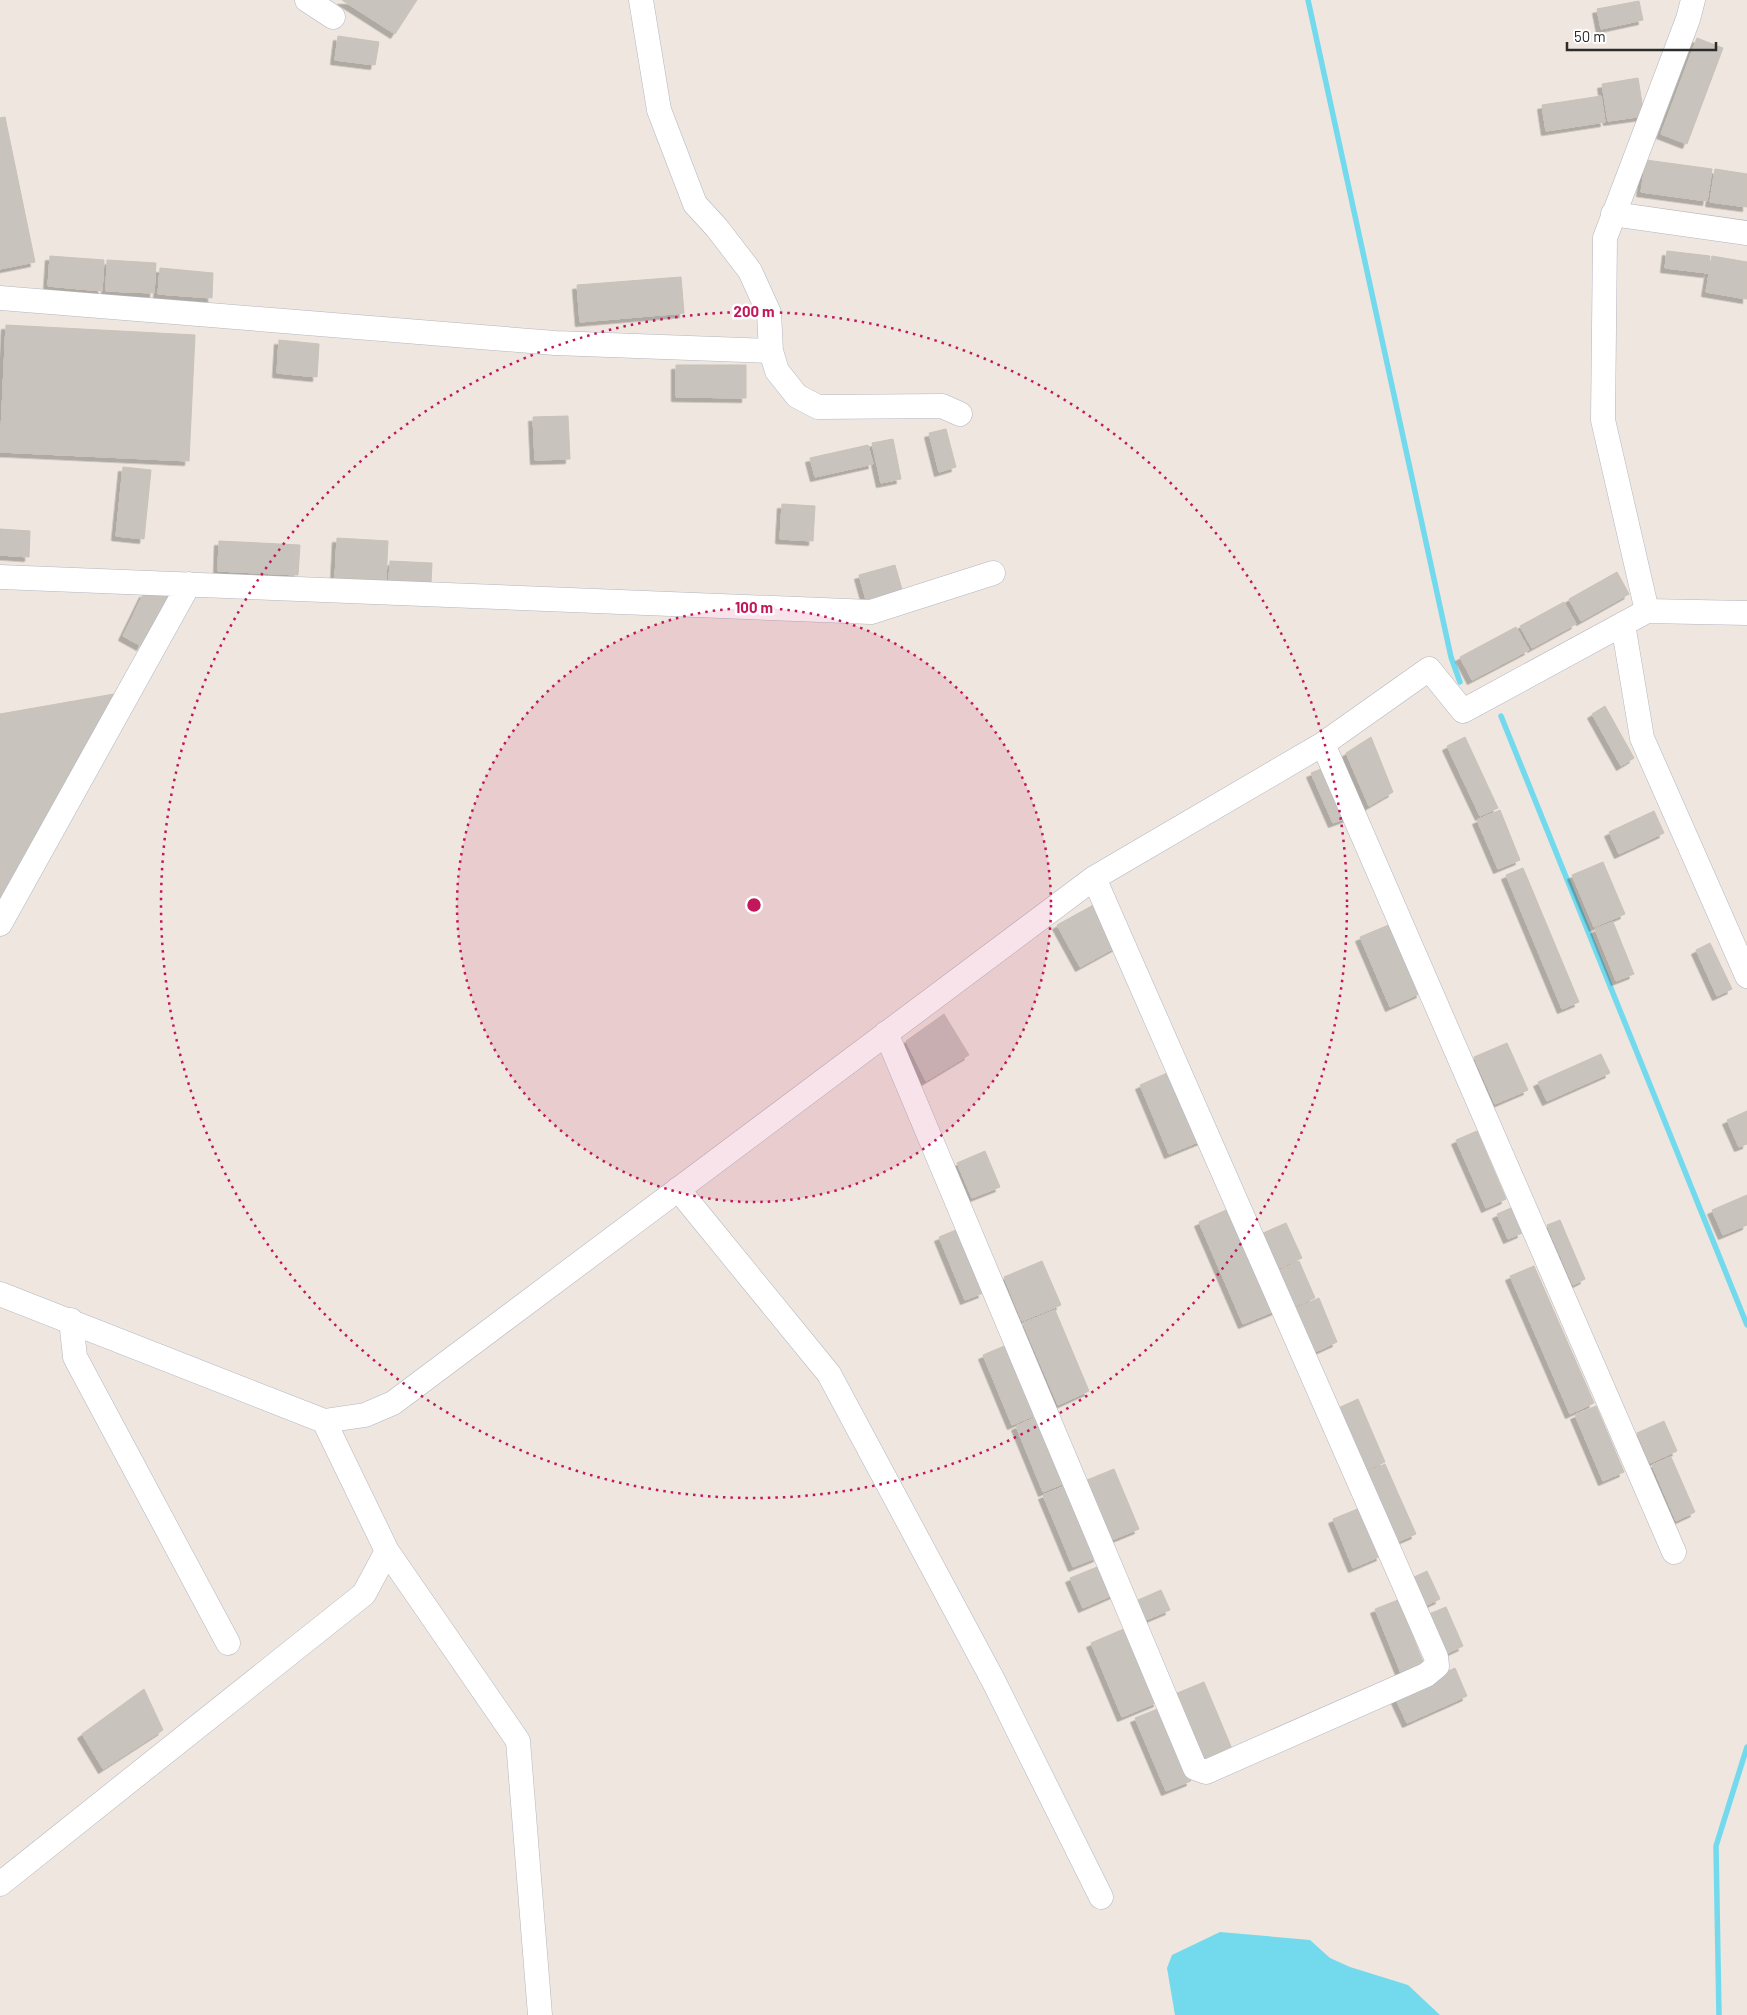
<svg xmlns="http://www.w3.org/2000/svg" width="1747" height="2015" font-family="Barlow,sans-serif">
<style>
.water{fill:#73daee}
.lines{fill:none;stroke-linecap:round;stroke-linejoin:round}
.stream{stroke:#73daee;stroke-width:5.5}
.building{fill:#c9c3be;stroke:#c9c2b8;filter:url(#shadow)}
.minor-casing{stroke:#b2b6c0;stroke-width:25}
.minor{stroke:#fff;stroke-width:24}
.ring{fill:none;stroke:#c2185b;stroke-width:2.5;stroke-dasharray:2.5 5}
.centre{fill:#c2185b;stroke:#fff;stroke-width:2.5}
.ring-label{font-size:15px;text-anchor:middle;font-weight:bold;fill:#c2185b;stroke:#fff;stroke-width:5;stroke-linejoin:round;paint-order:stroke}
</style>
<defs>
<filter id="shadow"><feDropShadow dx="-4.5" dy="4.5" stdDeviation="0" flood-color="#0004"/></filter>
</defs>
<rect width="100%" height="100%" fill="#eee6df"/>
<path class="water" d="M 1220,1932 L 1310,1940 L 1330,1958 L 1350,1967 L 1408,1985 L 1440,2015 L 1175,2015 L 1167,1968 L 1172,1955 Z"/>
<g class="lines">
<path class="stream" d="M 1308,0 L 1451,657 L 1460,682
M 1501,716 L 1747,1325
M 1719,2015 L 1716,1846 L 1747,1747"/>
</g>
<path class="building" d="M 342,0 L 417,0 L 395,34 Z
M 1639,1 L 1643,20 L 1601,29 L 1597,9 Z
M 338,36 L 379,42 L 375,65 L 335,60 Z
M 1697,38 L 1723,48 L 1687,144 L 1661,134 Z
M 1638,78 L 1644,116 L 1608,121 L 1602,84 Z
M 1601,96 L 1605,122 L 1546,131 L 1542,105 Z
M 5,117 L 35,262 L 0,269 L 0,118 Z
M 1646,160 L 1712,169 L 1707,201 L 1641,192 Z
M 1715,169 L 1747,174 L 1747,207 L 1710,202 Z
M 1667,251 L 1710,256 L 1708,273 L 1665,268 Z
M 50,256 L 104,260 L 102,291 L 48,286 Z
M 1712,256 L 1747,262 L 1747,299 L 1706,292 Z
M 107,260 L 156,263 L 154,293 L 106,291 Z
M 160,268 L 213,273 L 212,298 L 158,294 Z
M 681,277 L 684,313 L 580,322 L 577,285 Z
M 6,325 L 195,335 L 189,461 L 0,452 Z
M 279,340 L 319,344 L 317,377 L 277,373 Z
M 676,365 L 746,365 L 746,398 L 676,397 Z
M 568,416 L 570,459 L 535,460 L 533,417 Z
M 946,429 L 956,467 L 939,472 L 929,433 Z
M 893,439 L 901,479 L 881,483 L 872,443 Z
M 868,445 L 873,464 L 815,477 L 810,458 Z
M 123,467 L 151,470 L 144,539 L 116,536 Z
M 782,504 L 815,506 L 813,541 L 780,539 Z
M 0,529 L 30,531 L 29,557 L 0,555 Z
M 337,538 L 388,541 L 386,580 L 335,578 Z
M 219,541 L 300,545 L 298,575 L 218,571 Z
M 390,561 L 432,563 L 431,583 L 389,581 Z
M 895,565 L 903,593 L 867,603 L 859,575 Z
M 1617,572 L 1629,594 L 1581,621 L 1569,599 Z
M 144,593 L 170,593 L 141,646 L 123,636 Z
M 1564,602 L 1576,624 L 1532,648 L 1520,626 Z
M 1516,627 L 1529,650 L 1472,680 L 1460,657 Z
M 114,694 L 0,898 L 0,714 Z
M 1605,706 L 1634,758 L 1621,766 L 1592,714 Z
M 1371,737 L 1393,792 L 1369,806 L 1346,753 Z
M 1465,737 L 1498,808 L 1480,816 L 1447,746 Z
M 1326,767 L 1349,817 L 1333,823 L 1311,773 Z
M 1500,810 L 1520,860 L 1498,869 L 1477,820 Z
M 1654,811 L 1664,833 L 1619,854 L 1609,832 Z
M 1603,862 L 1625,914 L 1594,927 L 1572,875 Z
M 1523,868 L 1579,1002 L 1562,1009 L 1506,875 Z
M 1097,903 L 1120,945 L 1080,967 L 1057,925 Z
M 1613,922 L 1634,974 L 1616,981 L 1595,929 Z
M 1391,924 L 1421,993 L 1390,1007 L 1360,937 Z
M 1710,943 L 1732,989 L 1717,996 L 1696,950 Z
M 944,1014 L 969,1055 L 926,1081 L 906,1041 Z
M 1507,1043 L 1528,1090 L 1495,1104 L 1474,1057 Z
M 1601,1054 L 1610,1073 L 1547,1101 L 1538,1082 Z
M 1174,1070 L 1203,1140 L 1169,1154 L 1140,1085 Z
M 1747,1111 L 1747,1144 L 1739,1147 L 1727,1120 Z
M 1477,1131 L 1506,1199 L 1486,1208 L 1456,1140 Z
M 985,1151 L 1000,1187 L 972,1198 L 957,1163 Z
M 1747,1195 L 1747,1225 L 1723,1235 L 1712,1210 Z
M 1233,1207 L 1277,1310 L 1243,1324 L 1199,1222 Z
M 1511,1208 L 1522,1233 L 1508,1239 L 1497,1214 Z
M 1560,1220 L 1585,1279 L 1573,1285 L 1547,1225 Z
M 1286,1223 L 1302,1258 L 1277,1269 L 1261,1234 Z
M 956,1230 L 983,1293 L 965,1300 L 939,1237 Z
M 1042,1261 L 1061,1305 L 1022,1321 L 1004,1277 Z
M 1299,1261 L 1315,1298 L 1293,1307 L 1278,1271 Z
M 1534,1266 L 1594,1403 L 1570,1414 L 1510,1276 Z
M 1319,1298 L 1337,1342 L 1313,1353 L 1294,1309 Z
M 1055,1310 L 1089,1391 L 1058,1405 L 1023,1323 Z
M 1009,1344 L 1038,1414 L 1012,1425 L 983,1355 Z
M 1358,1399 L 1385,1462 L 1364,1471 L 1336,1409 Z
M 1596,1406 L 1624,1472 L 1603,1481 L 1575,1415 Z
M 1039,1416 L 1067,1482 L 1043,1492 L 1016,1426 Z
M 1664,1421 L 1677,1451 L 1650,1463 L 1637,1433 Z
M 1671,1457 L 1695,1512 L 1676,1521 L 1652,1465 Z
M 1385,1464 L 1416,1534 L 1395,1543 L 1364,1473 Z
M 1114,1469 L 1139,1529 L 1112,1540 L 1087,1480 Z
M 1068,1485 L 1098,1557 L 1073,1567 L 1043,1495 Z
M 1360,1508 L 1381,1556 L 1353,1568 L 1333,1519 Z
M 1102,1565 L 1115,1594 L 1083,1608 L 1070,1578 Z
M 1427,1571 L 1440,1599 L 1425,1606 L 1412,1578 Z
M 1161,1590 L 1170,1610 L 1146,1620 L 1138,1600 Z
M 1398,1600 L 1426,1669 L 1403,1678 L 1375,1609 Z
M 1446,1607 L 1463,1646 L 1446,1654 L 1429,1614 Z
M 1126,1628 L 1158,1702 L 1122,1717 L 1091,1643 Z
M 1455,1668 L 1467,1696 L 1407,1723 L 1394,1695 Z
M 1204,1682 L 1235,1756 L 1207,1768 L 1175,1694 Z
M 144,1689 L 163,1730 L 103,1769 L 82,1734 Z
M 1160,1708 L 1191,1781 L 1166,1791 L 1135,1718 Z"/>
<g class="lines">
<defs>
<path id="minor" d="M 307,0 L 333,17
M 641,0 L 659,110 L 695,204 L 717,228 L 750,271 L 769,313 L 771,351 L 777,371 L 797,396 L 818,407 L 942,406 L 960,414
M 1613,214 L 1747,233
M 0,298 L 555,343 L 771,351
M 0,577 L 871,612 L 993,573
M 1647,611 L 1603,420 L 1605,238 L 1688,19 L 1693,0
M 1623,624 L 1642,738 L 1747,976
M 1323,744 L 1674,1552
M 0,924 L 189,584
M 886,1033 L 1195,1768 L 1206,1772 L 1426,1675 L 1437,1666 L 1436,1657 L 1094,878
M 678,1189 L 829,1374 L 993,1680 L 1101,1897
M 0,1294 L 324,1421 L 365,1415 L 393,1403 L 1094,878 L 1323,744 L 1429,669 L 1463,711 L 1647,611 L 1747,613
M 71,1320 L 75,1357 L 228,1643
M 324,1421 L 387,1551 L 518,1741 L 540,2015
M 0,1884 L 364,1594 L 387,1551"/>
</defs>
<use href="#minor" class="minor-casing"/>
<use href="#minor" class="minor"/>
</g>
<circle cx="754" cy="905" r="297" fill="#c2185b" fill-opacity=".12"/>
<g class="ring">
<circle cx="754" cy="905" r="297"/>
<circle cx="754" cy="905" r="593"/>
</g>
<circle cx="754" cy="905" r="8" class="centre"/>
<g class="ring-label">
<text x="754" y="317">200 m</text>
<text x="754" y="613">100 m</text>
</g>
<path d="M1567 42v8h149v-8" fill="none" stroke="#2c2c2c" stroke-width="2.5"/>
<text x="1574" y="42" font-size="15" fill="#2c2c2c" stroke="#ffffff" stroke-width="4" paint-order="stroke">50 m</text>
</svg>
